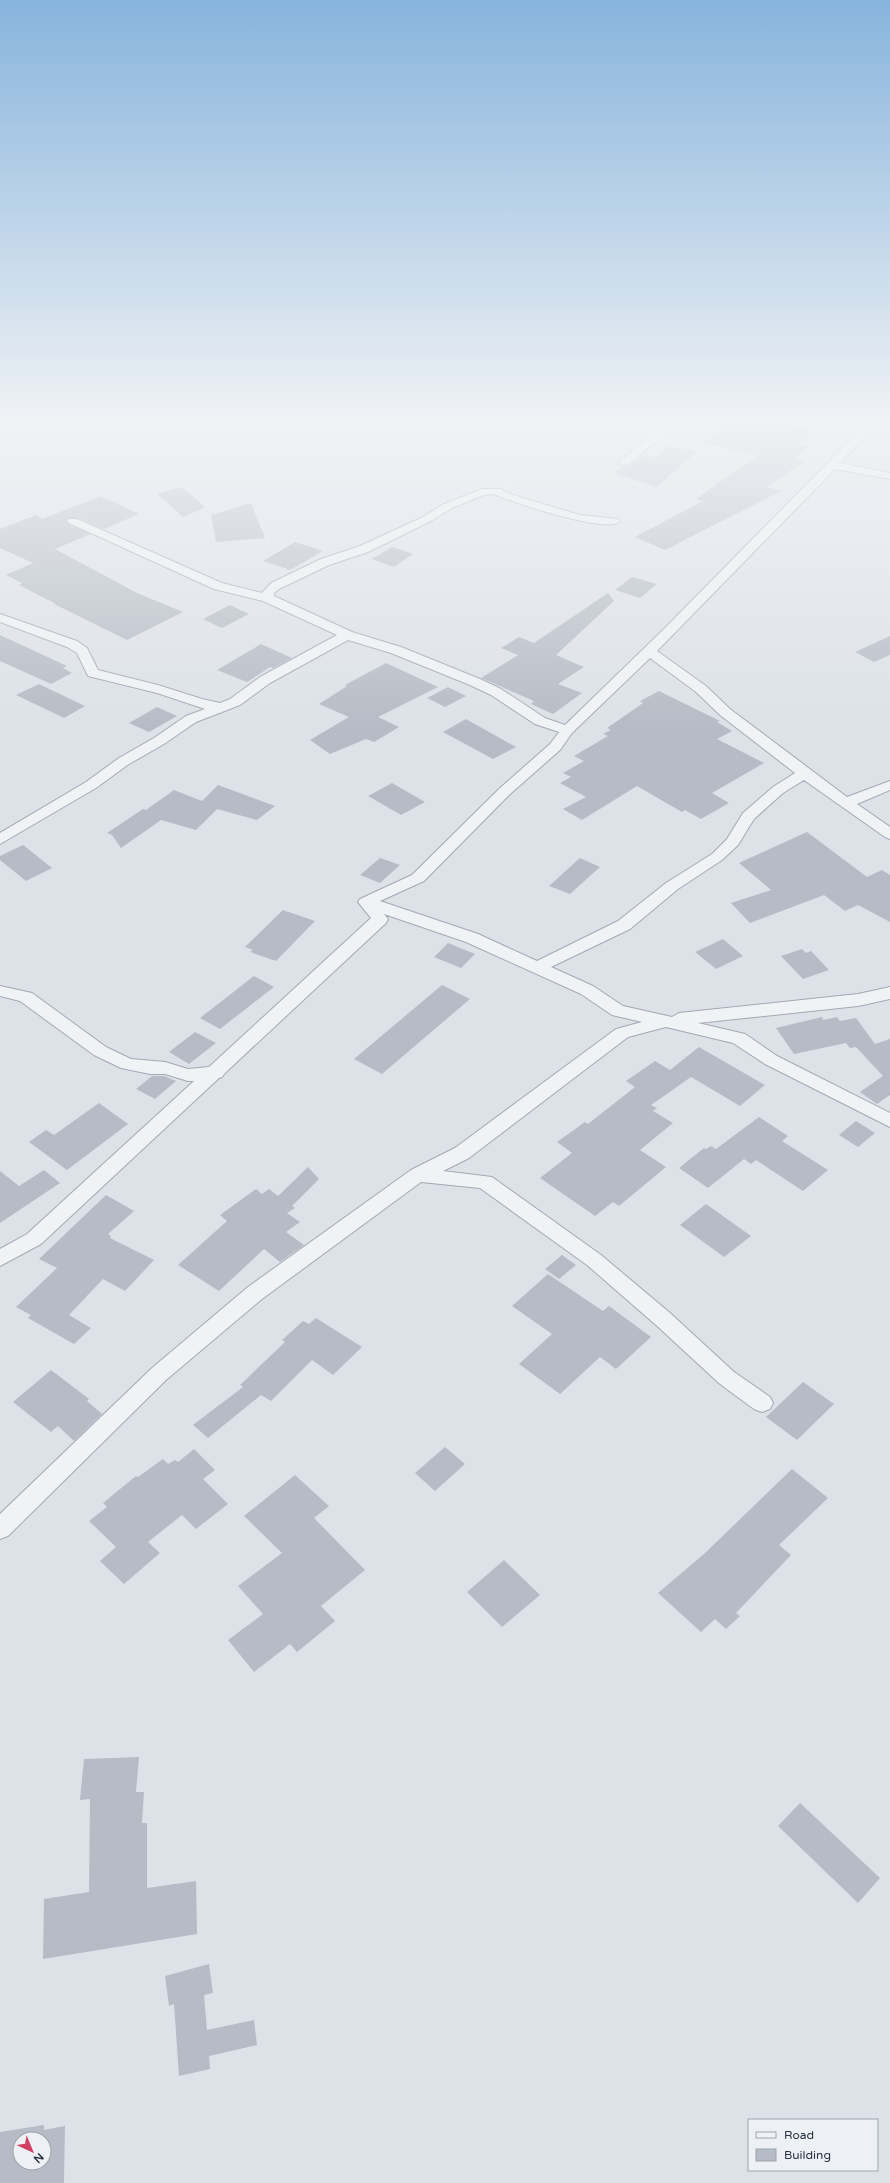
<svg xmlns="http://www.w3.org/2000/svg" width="890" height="2183" font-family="'Varela Round',sans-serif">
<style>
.building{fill:#b5bcc5;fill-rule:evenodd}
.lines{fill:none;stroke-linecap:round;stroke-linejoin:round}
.street-casing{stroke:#a3a9b2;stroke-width:2}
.street{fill:#f0f3f6;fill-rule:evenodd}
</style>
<rect width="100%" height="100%" fill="#dde2e8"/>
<path class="building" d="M 729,421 L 772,421 L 813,432 L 797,444 L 808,447 L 794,458 L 805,461 L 766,487 L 781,491 L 665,550 L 635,537 L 703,501 L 696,499 L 758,455 L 704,443 Z
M 669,446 L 697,452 L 656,487 L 613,473 L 645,455 L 655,458 Z
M 182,487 L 205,507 L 183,517 L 157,494 Z
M 101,496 L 139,514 L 104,529 L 78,518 L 68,518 L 66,521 L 68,524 L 91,534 L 55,549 L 137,593 L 183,612 L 127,640 L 54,604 L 56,604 L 19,585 L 22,583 L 6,575 L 33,563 L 0,548 L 0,529 L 36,515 L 42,519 Z
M 251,503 L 265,538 L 216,542 L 211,515 Z
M 295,542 L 323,551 L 290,570 L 263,561 Z
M 392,547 L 413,554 L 394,567 L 372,559 Z
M 632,577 L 657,584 L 640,598 L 615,590 Z
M 608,593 L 614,601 L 556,655 L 584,667 L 558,684 L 582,693 L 553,714 L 531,704 L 534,701 L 481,678 L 518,655 L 501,648 L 519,637 L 534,643 Z
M 230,605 L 249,614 L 222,628 L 203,619 Z
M 0,635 L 67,666 L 63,668 L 72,673 L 51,684 L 0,661 Z
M 890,636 L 890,655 L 874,662 L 855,652 Z
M 261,644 L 292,658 L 273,668 L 270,667 L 247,682 L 217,670 Z
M 386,663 L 438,687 L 378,717 L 399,727 L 374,742 L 366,739 L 330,754 L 310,740 L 349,717 L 319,704 L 347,686 L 345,685 Z
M 39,684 L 85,706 L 64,718 L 16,695 Z
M 448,687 L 466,696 L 445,707 L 427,698 Z
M 659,691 L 720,721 L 717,722 L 732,731 L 717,739 L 764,763 L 712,793 L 729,803 L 701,819 L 685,810 L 682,812 L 637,786 L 582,820 L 563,809 L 586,797 L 560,783 L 571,777 L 563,773 L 584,761 L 574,756 L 608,736 L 603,734 L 611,730 L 607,728 L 643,703 L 640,701 Z
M 157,707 L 177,716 L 149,732 L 129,723 Z
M 466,719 L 516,747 L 493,759 L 443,732 Z
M 392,783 L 425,802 L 401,815 L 368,796 Z
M 218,785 L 275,806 L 257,820 L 217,809 L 196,830 L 161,820 L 121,848 L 112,835 L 107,833 L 143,809 L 146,810 L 174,790 L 202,801 Z
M 807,832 L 867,877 L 882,870 L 890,875 L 890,922 L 858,905 L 845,911 L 824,895 L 750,923 L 731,903 L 771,890 L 739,863 Z
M 23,845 L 52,868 L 26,881 L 0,860 L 0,856 Z
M 380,858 L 400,865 L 380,883 L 360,875 Z
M 580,858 L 600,867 L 570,894 L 549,886 Z
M 283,910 L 315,921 L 276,961 L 250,952 L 253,950 L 245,947 Z
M 723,939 L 743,956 L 716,969 L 695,952 Z
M 448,943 L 475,954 L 461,968 L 434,957 Z
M 802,949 L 806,953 L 811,951 L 829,970 L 803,979 L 781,956 Z
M 254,976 L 274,987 L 220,1029 L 200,1018 Z
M 442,985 L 470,999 L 382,1074 L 354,1059 Z
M 822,1017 L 823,1020 L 837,1017 L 840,1021 L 856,1018 L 875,1044 L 890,1039 L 890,1095 L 877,1104 L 860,1092 L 883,1076 L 856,1047 L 850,1048 L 846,1043 L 794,1054 L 776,1028 Z
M 195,1032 L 216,1043 L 189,1064 L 169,1052 Z
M 699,1047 L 765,1085 L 740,1106 L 691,1077 L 651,1105 L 657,1108 L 653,1111 L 673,1123 L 640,1150 L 666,1167 L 619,1206 L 613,1202 L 595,1216 L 540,1178 L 572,1153 L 557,1142 L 585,1122 L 588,1124 L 635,1087 L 626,1081 L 655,1061 L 670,1070 Z
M 152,1076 L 164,1076 L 176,1081 L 155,1099 L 136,1089 Z
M 99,1103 L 128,1124 L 67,1170 L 29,1142 L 46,1130 L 54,1135 Z
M 759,1117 L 788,1136 L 782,1141 L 828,1170 L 803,1191 L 756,1160 L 751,1164 L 744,1159 L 708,1188 L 679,1168 L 704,1148 L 706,1149 L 711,1146 L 716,1149 Z
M 856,1121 L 875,1133 L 858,1147 L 839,1135 Z
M 308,1167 L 319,1179 L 292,1206 L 295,1208 L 287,1213 L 300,1222 L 286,1232 L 304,1245 L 280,1262 L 264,1249 L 219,1291 L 178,1265 L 227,1221 L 220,1215 L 256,1189 L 262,1194 L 269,1189 L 278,1196 Z
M 44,1170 L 60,1183 L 0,1223 L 0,1171 L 19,1186 Z
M 106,1195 L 134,1211 L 108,1234 L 111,1236 L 110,1238 L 154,1260 L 125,1291 L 103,1279 L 69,1315 L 91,1328 L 74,1344 L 28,1318 L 31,1315 L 16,1307 L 57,1268 L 39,1259 Z
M 706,1204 L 751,1236 L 724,1257 L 680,1225 Z
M 562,1255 L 576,1265 L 559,1279 L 545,1269 Z
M 548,1274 L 603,1311 L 609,1306 L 651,1337 L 616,1369 L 600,1357 L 560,1394 L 519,1364 L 552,1334 L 512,1306 Z
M 316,1318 L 362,1347 L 333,1375 L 312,1360 L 271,1401 L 261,1395 L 208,1438 L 193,1425 L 243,1387 L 240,1385 L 285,1342 L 282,1340 L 303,1321 L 309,1324 Z
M 51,1370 L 89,1399 L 87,1401 L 102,1414 L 74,1441 L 58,1426 L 51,1432 L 13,1402 Z
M 803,1382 L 834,1404 L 797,1440 L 766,1417 Z
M 445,1447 L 465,1464 L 435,1491 L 415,1473 Z
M 194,1449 L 215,1470 L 203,1479 L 228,1504 L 196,1529 L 182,1515 L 148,1542 L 160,1553 L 124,1584 L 100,1561 L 116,1547 L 89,1521 L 107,1507 L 103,1503 L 136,1476 L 138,1477 L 163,1459 L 168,1464 L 175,1460 L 178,1462 Z
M 792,1469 L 828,1498 L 779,1545 L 791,1555 L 736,1613 L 740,1616 L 726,1629 L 715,1619 L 701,1632 L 658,1593 L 704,1554 Z
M 295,1475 L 329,1506 L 314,1518 L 365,1570 L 321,1606 L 335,1621 L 297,1652 L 290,1644 L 254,1672 L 228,1640 L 263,1614 L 238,1586 L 282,1553 L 244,1516 Z
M 504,1560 L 540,1595 L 502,1627 L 467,1592 Z
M 139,1757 L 136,1792 L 144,1792 L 142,1823 L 147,1823 L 147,1888 L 196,1881 L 197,1934 L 43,1959 L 44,1899 L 89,1892 L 90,1799 L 80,1800 L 84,1759 Z
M 800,1803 L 880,1878 L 858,1903 L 778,1826 Z
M 209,1964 L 213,1993 L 204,1995 L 207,2030 L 254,2020 L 257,2045 L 209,2056 L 210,2069 L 179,2076 L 174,2004 L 169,2006 L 165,1976 Z
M 44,2125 L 44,2130 L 65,2126 L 64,2183 L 0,2183 L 0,2132 ZM 20,2139 L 44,2139 L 44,2163 L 20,2163 Z"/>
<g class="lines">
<defs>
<path id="street" d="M 345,421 C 364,421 382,427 401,426 C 418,426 435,421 453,421 C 439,436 359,435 345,421 Z
M 668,421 L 680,421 L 628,465 L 620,465 L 619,463 L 620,461 Z
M 869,421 L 880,421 L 840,463 L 890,473 L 890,479 L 835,469 L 657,651 L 706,686 L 730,709 L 847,797 L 890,781 L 890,790 L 857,804 L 890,827 L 890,839 L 885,837 L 804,780 L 783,793 L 754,819 L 738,845 L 722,860 L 678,889 L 630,929 L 551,967 L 593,986 L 623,1006 L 672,1017 L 679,1013 L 858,994 L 890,987 L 890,999 L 858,1006 L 698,1023 L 745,1034 L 777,1056 L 890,1113 L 890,1127 L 765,1064 L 733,1043 L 666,1027 L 628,1037 L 469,1158 L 443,1171 L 492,1177 L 601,1255 L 670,1313 L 734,1372 L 770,1397 L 773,1403 L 770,1409 L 762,1412 L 754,1409 L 720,1384 L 656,1325 L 587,1265 L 480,1188 L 421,1182 L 262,1299 L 166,1380 L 8,1536 L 0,1539 L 0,1514 L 152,1368 L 248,1287 L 411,1170 L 455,1148 L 616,1029 L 642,1022 L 612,1015 L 581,994 L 466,942 L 384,914 L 388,919 L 386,923 L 225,1073 L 222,1077 L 219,1078 L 41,1244 L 0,1266 L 0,1249 L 27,1234 L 194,1081 L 188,1081 L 165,1074 L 150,1074 L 121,1068 L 94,1055 L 20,1001 L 0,996 L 0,986 L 32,993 L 106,1047 L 131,1059 L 165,1062 L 188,1069 L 209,1067 L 371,918 L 358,902 L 360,899 L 412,875 L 499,789 L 550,744 L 559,732 L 535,724 L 491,695 L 470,685 L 391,653 L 348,640 L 270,683 L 240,705 L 196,722 L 164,744 L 129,764 L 96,788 L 0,844 L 0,833 L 86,782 L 119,758 L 154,738 L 186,716 L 205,709 L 157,693 L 88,676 L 77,653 L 67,647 L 0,622 L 0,614 L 77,641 L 87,648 L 98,670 L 158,685 L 202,699 L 220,703 L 230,699 L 260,677 L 337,635 L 263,601 L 214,589 L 69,523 L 67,521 L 69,519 L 77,519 L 222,583 L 262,593 L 271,583 L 321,559 L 360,546 L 423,517 L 444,504 L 482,489 L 500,489 L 513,495 L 580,515 L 618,519 L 620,521 C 610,535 511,502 494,494 L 484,495 L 452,508 L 431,521 L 368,552 L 329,565 L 279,589 L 274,593 L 274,596 L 352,632 L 401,647 L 480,679 L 501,689 L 545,718 L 565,725 L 664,629 ZM 650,658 L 696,692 L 720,715 L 795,773 L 773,787 L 743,813 L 727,839 L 712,854 L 666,883 L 618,921 L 537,961 L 478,934 L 380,901 L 424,881 L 509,795 L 560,750 L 572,733 Z"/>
</defs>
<use href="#street" class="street-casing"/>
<use href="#street" class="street"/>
</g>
<linearGradient id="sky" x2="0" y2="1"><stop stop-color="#87b4dc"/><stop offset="0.58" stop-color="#f0f2f5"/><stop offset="1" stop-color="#f0f2f5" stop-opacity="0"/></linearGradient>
<rect width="890" height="727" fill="url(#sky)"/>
<rect x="748" y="2119" width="130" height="52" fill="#edf1f5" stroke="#9ea4ac"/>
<rect x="756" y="2132" width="20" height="6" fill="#f0f3f6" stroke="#9ea4ac"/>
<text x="784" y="2139" font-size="12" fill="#27313f">Road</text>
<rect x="756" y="2149" width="20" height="12" fill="#b5bcc5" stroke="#9ea4ac"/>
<text x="784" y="2159" font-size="12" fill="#27313f">Building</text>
<g transform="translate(32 2151) rotate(136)"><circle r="19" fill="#edf1f5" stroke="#9ea4ac"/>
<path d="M0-3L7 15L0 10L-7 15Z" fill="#d13e60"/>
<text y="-6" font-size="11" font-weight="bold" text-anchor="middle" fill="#27313f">N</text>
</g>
</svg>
